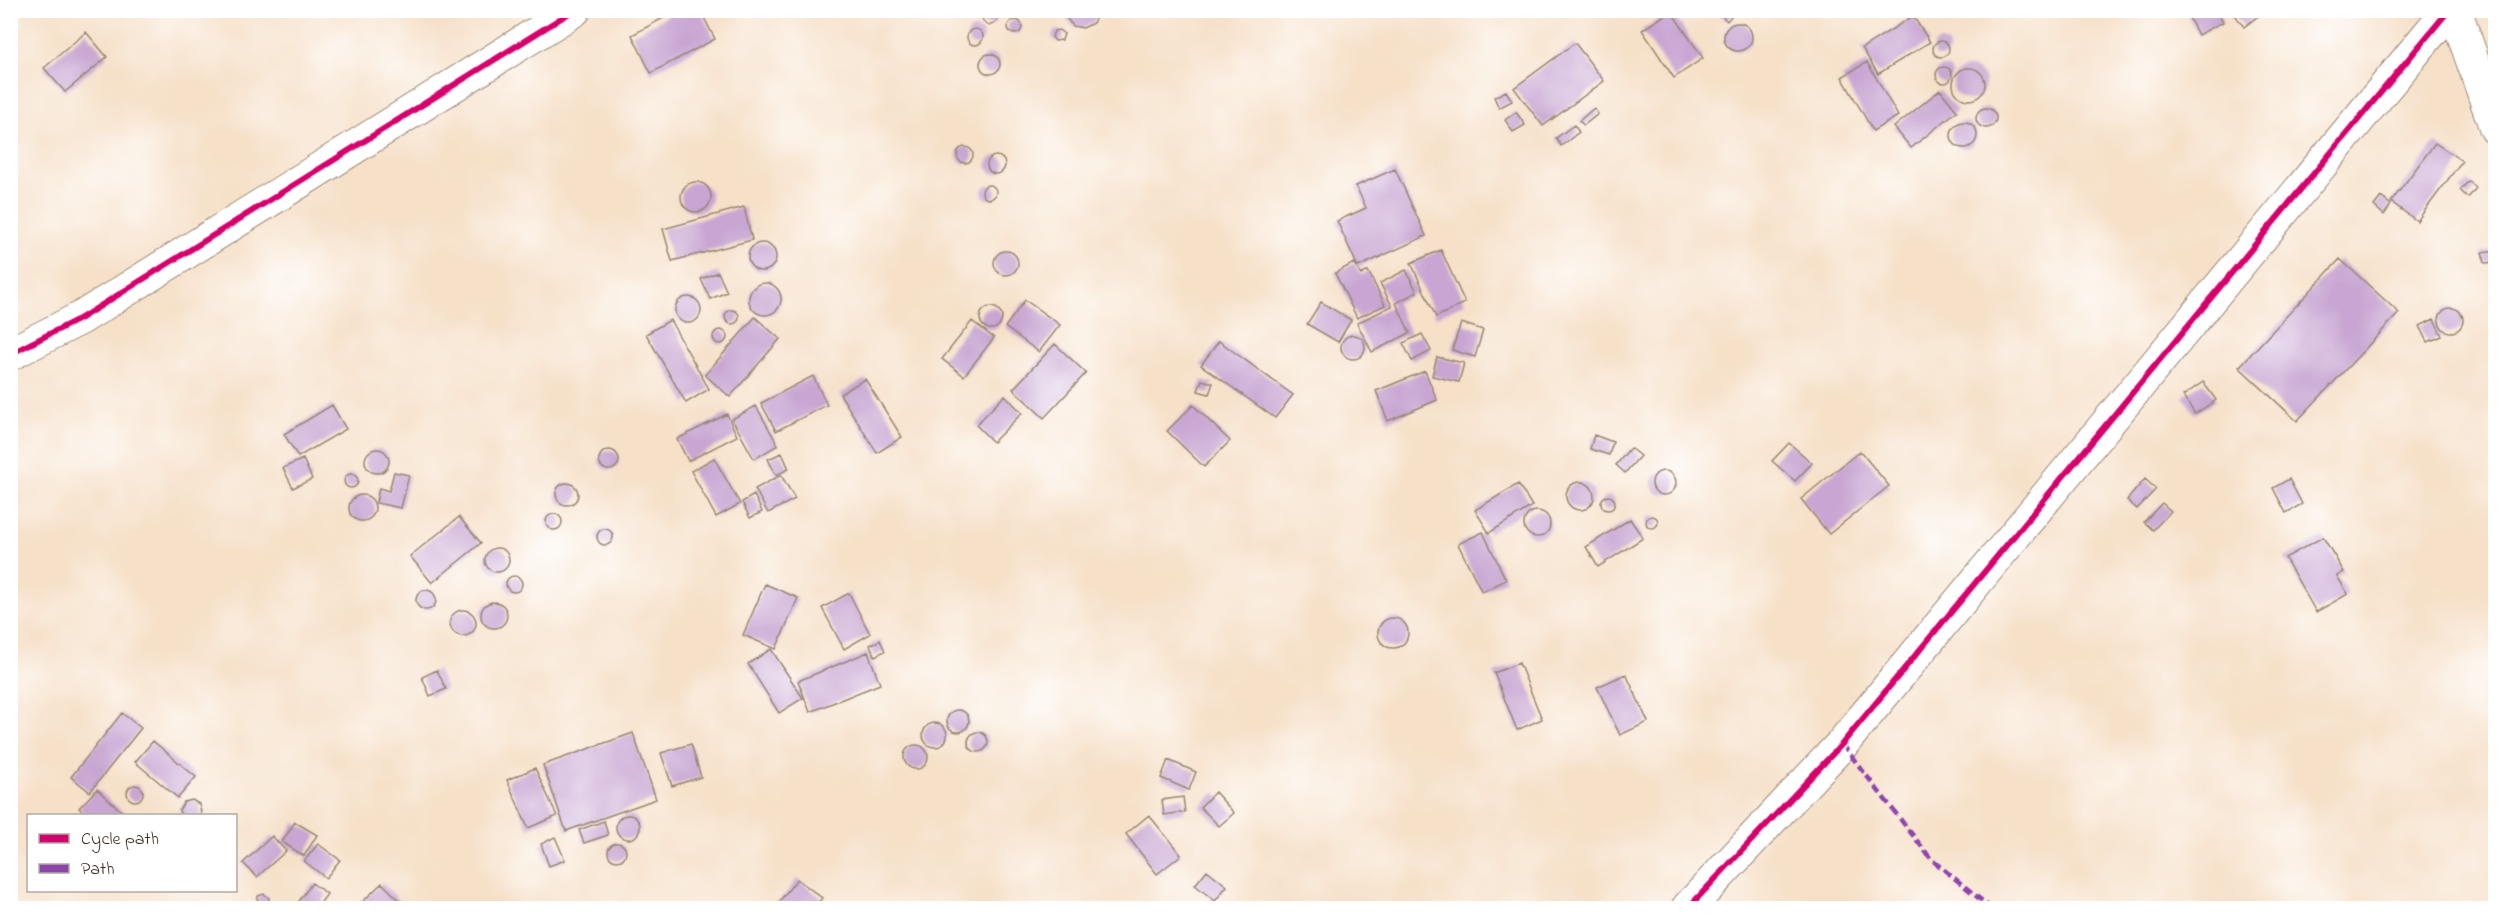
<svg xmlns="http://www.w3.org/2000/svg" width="2506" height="919" font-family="'Indie Flower',sans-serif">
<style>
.building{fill:#c8a5d2}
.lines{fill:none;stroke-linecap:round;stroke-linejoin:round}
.minor-casing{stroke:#988573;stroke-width:35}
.minor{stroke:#fff;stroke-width:33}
.quiet{stroke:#8e44ad;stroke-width:4.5;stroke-dasharray:9 4.5;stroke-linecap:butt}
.cycleway-casing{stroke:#fff;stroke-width:10}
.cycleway{stroke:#d6006c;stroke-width:6}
</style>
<rect width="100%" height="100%" fill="#fff"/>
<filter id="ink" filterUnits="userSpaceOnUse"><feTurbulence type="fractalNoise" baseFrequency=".0167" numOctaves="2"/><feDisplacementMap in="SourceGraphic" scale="12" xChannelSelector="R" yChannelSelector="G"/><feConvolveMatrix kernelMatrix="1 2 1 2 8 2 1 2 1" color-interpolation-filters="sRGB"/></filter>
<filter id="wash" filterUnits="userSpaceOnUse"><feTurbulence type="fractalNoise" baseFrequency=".008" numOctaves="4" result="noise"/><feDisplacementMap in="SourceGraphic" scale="24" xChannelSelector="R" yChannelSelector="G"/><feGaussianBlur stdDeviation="1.35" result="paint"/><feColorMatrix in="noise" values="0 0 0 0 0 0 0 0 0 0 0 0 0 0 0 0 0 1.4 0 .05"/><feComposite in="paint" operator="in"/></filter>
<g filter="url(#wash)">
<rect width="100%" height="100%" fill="#f6e0c8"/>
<g id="blocks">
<path class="building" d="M982 17a8 8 0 1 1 16 0a8 8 0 1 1-16 0Z
M 678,10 L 700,10 L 715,39 L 651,73 L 632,35 Z
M 1065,10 L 1096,10 L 1097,15 L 1093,23 L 1083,28 L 1073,26 L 1067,19 Z
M 1716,10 L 1736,10 L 1727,21 Z
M 2185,10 L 2217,10 L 2223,22 L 2198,35 Z
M 2231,10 L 2266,10 L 2244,27 Z
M 1671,11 L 1703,58 L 1674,78 L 1642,30 Z
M 1913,16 L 1930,42 L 1878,74 L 1862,48 Z
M1008 27a7 7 0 1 1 14 0a7 7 0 1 1-14 0Z
M1724 37a14 14 0 1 1 28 0a14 14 0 1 1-28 0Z
M967 37a8 8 0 1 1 16 0a8 8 0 1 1-16 0Z
M 1059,30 L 1064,34 L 1062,40 L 1055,41 L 1052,37 L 1054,31 Z
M 86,32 L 107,57 L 65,92 L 44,68 Z
M1933 49a8 8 0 1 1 16 0a8 8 0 1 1-16 0Z
M 1575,43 L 1604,81 L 1543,126 L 1514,88 Z
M980 64a10 10 0 1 1 20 0a10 10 0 1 1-20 0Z
M 1867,62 L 1898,116 L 1873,131 L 1842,77 Z
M1936 75a8 8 0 1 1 16 0a8 8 0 1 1-16 0Z
M1953 84a16 16 0 1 1 32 0a16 16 0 1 1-32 0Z
M 1940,90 L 1957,111 L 1911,148 L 1894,127 Z
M 1506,91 L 1512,101 L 1499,108 L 1494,97 Z
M 1594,108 L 1598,114 L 1584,125 L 1579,121 Z
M1976 118a10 10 0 1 1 20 0a10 10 0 1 1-20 0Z
M 1516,112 L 1525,125 L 1513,132 L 1505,120 Z
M1951 135a13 13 0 1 1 26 0a13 13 0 1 1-26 0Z
M 1574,125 L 1579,132 L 1561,146 L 1556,138 Z
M 2435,143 L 2462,161 L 2417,221 L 2391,202 Z
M957 155a8 8 0 1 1 16 0a8 8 0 1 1-16 0Z
M987 165a9 9 0 1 1 18 0a9 9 0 1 1-18 0Z
M 1395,169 L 1426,236 L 1358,267 L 1337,221 L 1366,208 L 1356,186 Z
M 2469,181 L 2476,188 L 2468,198 L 2460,190 Z
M681 197a15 15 0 1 1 30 0a15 15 0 1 1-30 0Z
M982 192a7 7 0 1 1 14 0a7 7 0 1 1-14 0Z
M 2381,197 L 2391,205 L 2384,215 L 2374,206 Z
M 744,207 L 752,240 L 672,261 L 663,229 Z
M748 257a14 14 0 1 1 28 0a14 14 0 1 1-28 0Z
M 1441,250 L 1465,303 L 1436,317 L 1411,263 Z
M 2496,250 L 2496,262 L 2485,263 L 2482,252 Z
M994 263a12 12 0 1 1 24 0a12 12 0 1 1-24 0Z
M 2340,259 L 2399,313 L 2297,421 L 2239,367 Z
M 1354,263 L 1361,275 L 1368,271 L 1385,305 L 1357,318 L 1335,273 Z
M 1406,270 L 1417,292 L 1396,303 L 1410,333 L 1372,352 L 1357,323 L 1392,306 L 1380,283 Z
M 718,272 L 727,292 L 710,299 L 701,279 Z
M749 299a16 16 0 1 1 32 0a16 16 0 1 1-32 0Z
M675 310a13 13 0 1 1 26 0a13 13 0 1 1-26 0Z
M 1025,300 L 1060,325 L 1039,352 L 1005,327 Z
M 1321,302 L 1351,320 L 1338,342 L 1307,324 Z
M980 318a11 11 0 1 1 22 0a11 11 0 1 1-22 0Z
M2439 320a12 12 0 1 1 24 0a12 12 0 1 1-24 0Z
M725 317a7 7 0 1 1 14 0a7 7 0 1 1-14 0Z
M 755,317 L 780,339 L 730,397 L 705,375 Z
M 2434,319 L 2442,336 L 2428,342 L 2420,326 Z
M 670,320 L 709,389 L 686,403 L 646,334 Z
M 972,321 L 994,338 L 964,376 L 942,359 Z
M 1461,323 L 1483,330 L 1475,357 L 1452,350 Z
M713 337a7 7 0 1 1 14 0a7 7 0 1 1-14 0Z
M 1422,334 L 1431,351 L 1412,361 L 1403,343 Z
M1341 347a12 12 0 1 1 24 0a12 12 0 1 1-24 0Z
M 1219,341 L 1293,395 L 1275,418 L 1201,365 Z
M 1055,344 L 1086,373 L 1044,418 L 1013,389 Z
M 1437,357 L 1464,363 L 1459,382 L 1432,376 Z
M 1425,371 L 1437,400 L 1388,421 L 1376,391 Z
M 813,376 L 827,405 L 776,431 L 761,403 Z
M 865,379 L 902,437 L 877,453 L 840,394 Z
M 1202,380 L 1213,383 L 1209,394 L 1198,391 Z
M 2203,382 L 2216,400 L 2195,414 L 2183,396 Z
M 1005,395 L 1022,413 L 993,442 L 976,425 Z
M 332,405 L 346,429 L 298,457 L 284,434 Z
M 1193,405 L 1230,441 L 1204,467 L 1167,431 Z
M 756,406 L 778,445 L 754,459 L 732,419 Z
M 727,414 L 737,436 L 688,461 L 677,439 Z
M 1594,435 L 1613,442 L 1609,455 L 1590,449 Z
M 1789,443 L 1812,463 L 1795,481 L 1772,461 Z
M 1630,448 L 1640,456 L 1625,473 L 1616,465 Z
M365 461a12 12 0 1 1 24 0a12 12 0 1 1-24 0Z
M599 460a10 10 0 1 1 20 0a10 10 0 1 1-20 0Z
M 1860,451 L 1889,486 L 1829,534 L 1801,499 Z
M 782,453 L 789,469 L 776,475 L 768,459 Z
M 714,458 L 740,504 L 716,517 L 691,471 Z
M 303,459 L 312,479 L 293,488 L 283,468 Z
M1652 483a12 12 0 1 1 24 0a12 12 0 1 1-24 0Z
M 394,472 L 409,475 L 401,508 L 376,503 L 379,488 L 389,491 Z
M344 481a7 7 0 1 1 14 0a7 7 0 1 1-14 0Z
M 781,475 L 795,499 L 768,513 L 755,489 Z
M 2145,479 L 2156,489 L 2137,509 L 2127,500 Z
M 2289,479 L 2302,504 L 2286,513 L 2273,488 Z
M1566 496a14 14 0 1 1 28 0a14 14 0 1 1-28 0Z
M556 494a11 11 0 1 1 22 0a11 11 0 1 1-22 0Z
M 1518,484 L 1532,506 L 1489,533 L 1475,510 Z
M349 508a13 13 0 1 1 26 0a13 13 0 1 1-26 0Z
M 754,495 L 762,512 L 750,518 L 742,502 Z
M1601 503a7 7 0 1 1 14 0a7 7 0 1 1-14 0Z
M 2162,503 L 2171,511 L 2153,530 L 2144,522 Z
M1524 524a13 13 0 1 1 26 0a13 13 0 1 1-26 0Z
M546 522a8 8 0 1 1 16 0a8 8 0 1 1-16 0Z
M1646 522a6 6 0 1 1 12 0a6 6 0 1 1-12 0Z
M 459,517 L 481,543 L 432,583 L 410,556 Z
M 1630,519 L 1643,538 L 1598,567 L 1586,547 Z
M597 537a8 8 0 1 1 16 0a8 8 0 1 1-16 0Z
M 1483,532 L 1506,580 L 1482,592 L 1458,544 Z
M 2323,537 L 2344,572 L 2337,576 L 2348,594 L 2316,612 L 2285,558 Z
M485 560a12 12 0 1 1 24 0a12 12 0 1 1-24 0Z
M506 584a8 8 0 1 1 16 0a8 8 0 1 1-16 0Z
M 765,584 L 798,598 L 776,649 L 743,635 Z
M416 600a10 10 0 1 1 20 0a10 10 0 1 1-20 0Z
M 849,593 L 870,634 L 844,649 L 822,608 Z
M481 615a13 13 0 1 1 26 0a13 13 0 1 1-26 0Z
M450 623a13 13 0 1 1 26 0a13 13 0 1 1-26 0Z
M1378 633a15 15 0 1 1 30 0a15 15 0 1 1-30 0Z
M 880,640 L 885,651 L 875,656 L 870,645 Z
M 771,649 L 803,698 L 779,713 L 748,664 Z
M 868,652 L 880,684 L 810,712 L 798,681 Z
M 1519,663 L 1542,719 L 1517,730 L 1494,673 Z
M 437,670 L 446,689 L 430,696 L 422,677 Z
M 1626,674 L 1648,722 L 1620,735 L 1597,687 Z
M947 721a11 11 0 1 1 22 0a11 11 0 1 1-22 0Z
M 122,713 L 141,728 L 90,792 L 71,777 Z
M923 735a12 12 0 1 1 24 0a12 12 0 1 1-24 0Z
M968 742a10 10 0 1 1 20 0a10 10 0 1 1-20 0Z
M 633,733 L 656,799 L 566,831 L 543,765 Z
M 153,741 L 196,777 L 178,798 L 135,762 Z
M 691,744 L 701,777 L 672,786 L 661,753 Z
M904 757a12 12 0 1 1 24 0a12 12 0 1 1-24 0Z
M 1168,760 L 1196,772 L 1189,790 L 1161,778 Z
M 535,768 L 557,816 L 528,828 L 507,780 Z
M127 793a8 8 0 1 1 16 0a8 8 0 1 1-16 0Z
M 97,789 L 127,816 L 87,816 L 79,808 Z
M 1215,792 L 1234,813 L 1219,826 L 1200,807 Z
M 1183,797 L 1185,812 L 1164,815 L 1162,800 Z
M 192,800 L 199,804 L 201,812 L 199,816 L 181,816 L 179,810 L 184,802 Z
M 1149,815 L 1181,855 L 1157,874 L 1126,834 Z
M616 827a12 12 0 1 1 24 0a12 12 0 1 1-24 0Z
M 604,821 L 608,835 L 584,843 L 579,830 Z
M 295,822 L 317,835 L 304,856 L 282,842 Z
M 272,836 L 286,851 L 257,877 L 243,863 Z
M 555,837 L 565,860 L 549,866 L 541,844 Z
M608 852a9 9 0 1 1 18 0a9 9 0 1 1-18 0Z
M 318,844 L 340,860 L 326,878 L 304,861 Z
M 1207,870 L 1227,886 L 1215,901 L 1195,885 Z
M 797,879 L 822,898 L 814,908 L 774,908 Z
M 312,883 L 327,894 L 317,908 L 294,908 Z
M 382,883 L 402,903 L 396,908 L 356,908 Z
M 264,894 L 269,898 L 268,904 L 262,906 L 257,902 L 258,896 Z"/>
</g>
</g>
<g filter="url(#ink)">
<use href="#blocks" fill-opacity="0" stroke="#988573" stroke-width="1.5"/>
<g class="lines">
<defs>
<path id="minor" d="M 2455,10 L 2496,128
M 10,354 L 81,318 L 574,10
M 1688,908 L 1842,744 L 2449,10"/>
</defs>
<use href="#minor" class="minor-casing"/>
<use href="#minor" class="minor"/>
<path class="quiet" d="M 1842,744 L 1932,860 L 1991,908"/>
<defs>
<path id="cycleway" d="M 10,354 L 81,318 L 574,10
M 1688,908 L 1842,744 L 2449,10"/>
</defs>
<use href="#cycleway" class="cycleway-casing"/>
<use href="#cycleway" class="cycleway"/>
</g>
</g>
<rect width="2506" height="919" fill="none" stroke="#fff" stroke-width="36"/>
<rect x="27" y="814" width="210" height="78" fill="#ffffff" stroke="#b1aaa5" stroke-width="1.5"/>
<rect x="39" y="834" width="30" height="9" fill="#d6006c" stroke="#b1aaa5" stroke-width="1.5"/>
<text x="81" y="844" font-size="18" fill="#3b2a1e">Cycle path</text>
<rect x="39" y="864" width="30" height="9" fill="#8e44ad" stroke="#b1aaa5" stroke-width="1.5"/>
<text x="81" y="874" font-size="18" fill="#3b2a1e">Path</text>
</svg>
